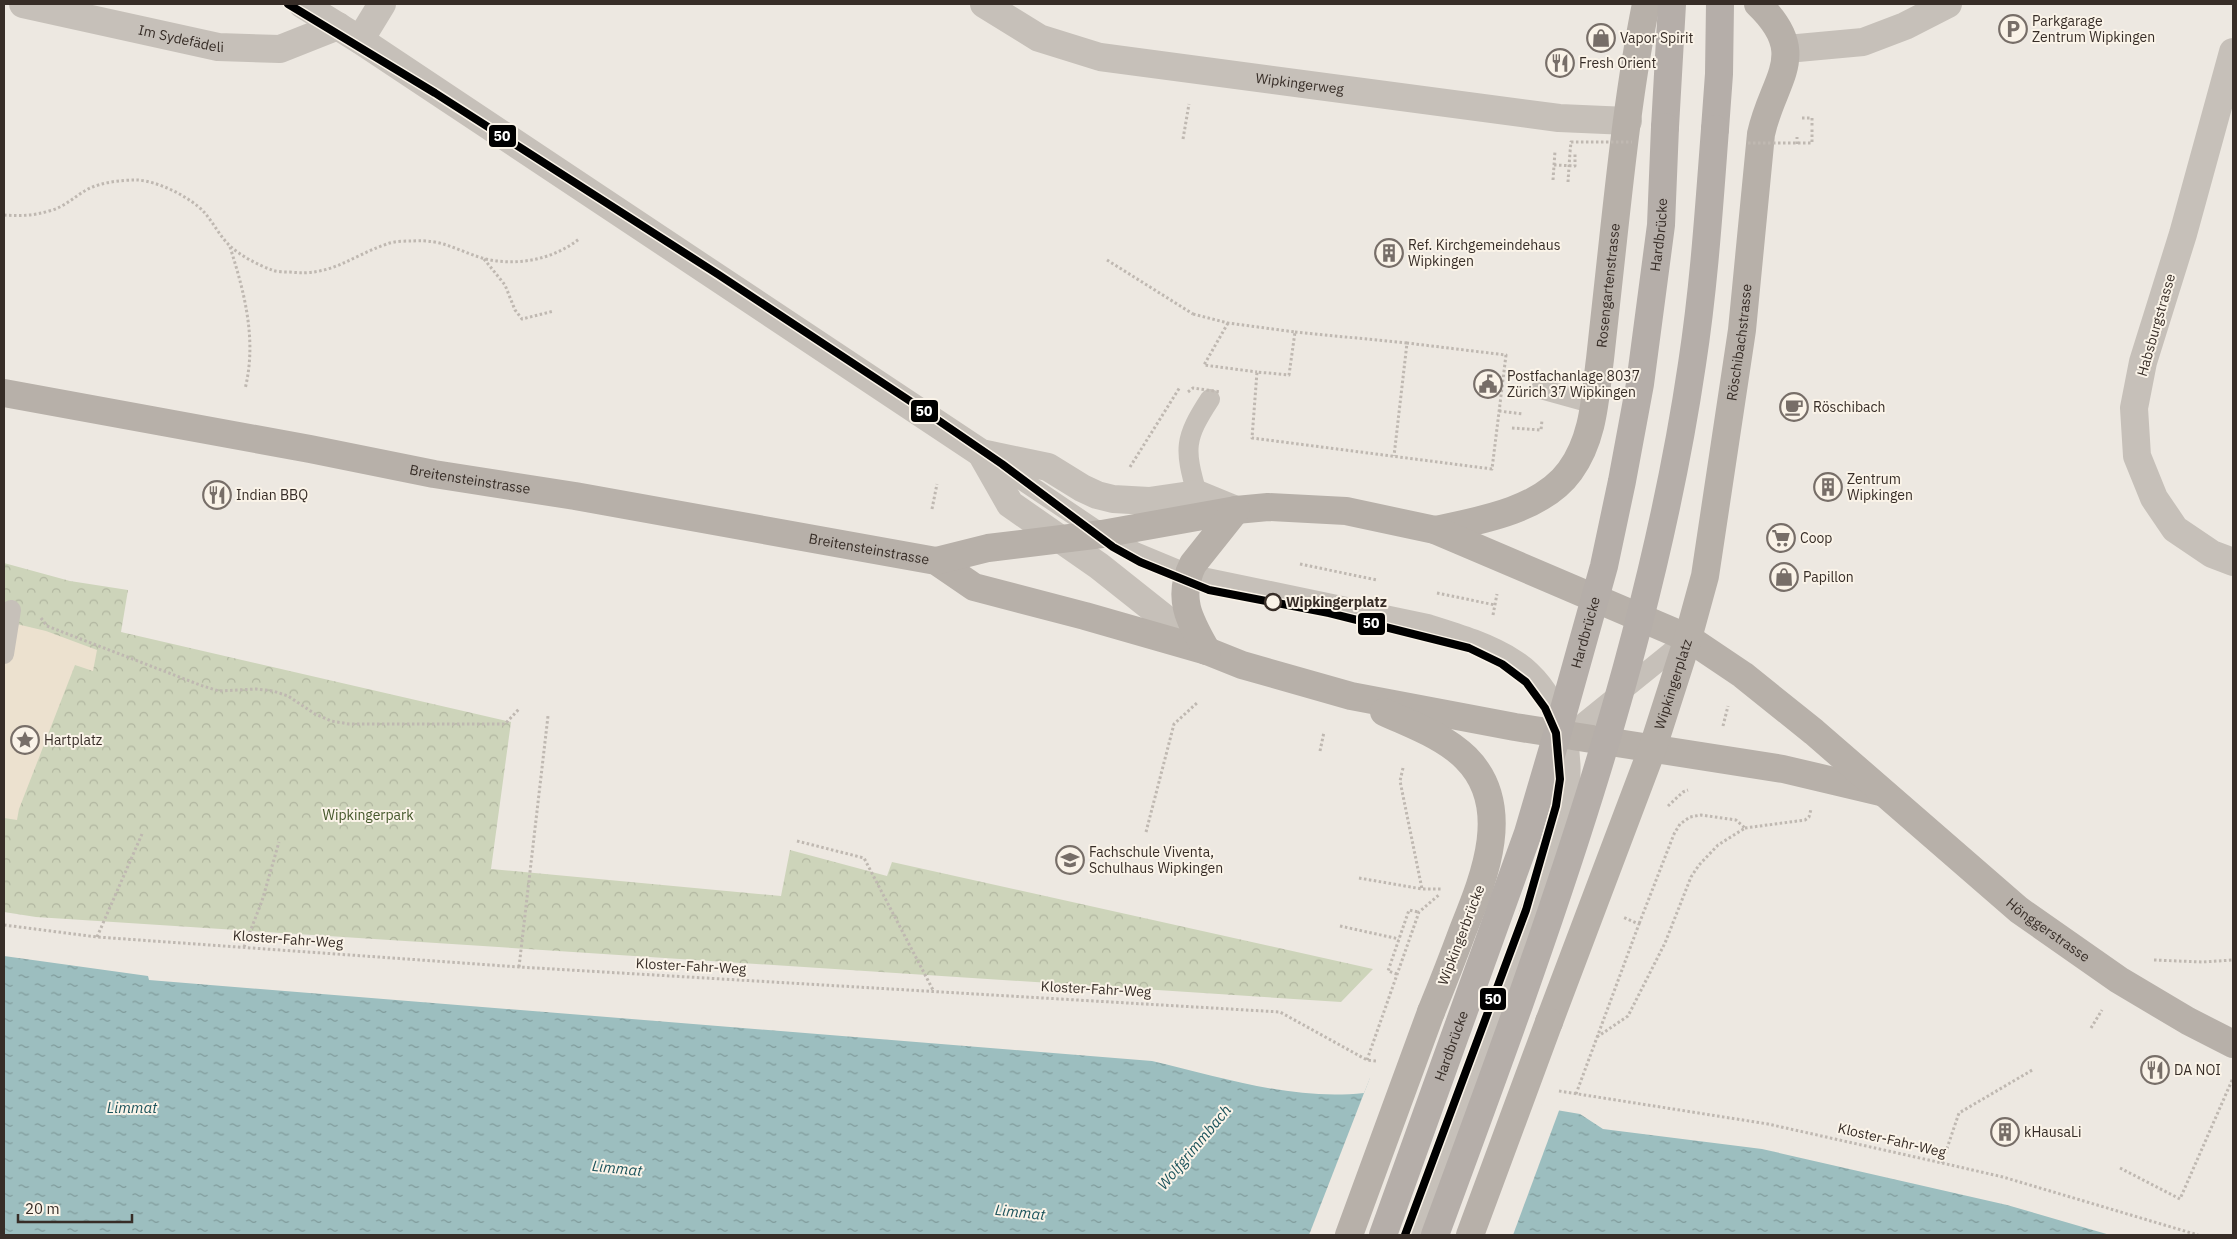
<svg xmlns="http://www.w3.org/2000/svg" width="2237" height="1239" font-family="'IBM Plex Sans',sans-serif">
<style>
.forest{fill:url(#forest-crowns)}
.plaza{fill:#ece1cf}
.water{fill:url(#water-ripples)}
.pier{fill:#ede8e1}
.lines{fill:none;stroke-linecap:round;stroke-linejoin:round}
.path{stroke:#bfb8b1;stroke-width:3;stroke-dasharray:2.5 2.5;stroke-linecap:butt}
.lane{stroke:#c6c0b9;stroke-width:20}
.street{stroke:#c6c0b9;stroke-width:28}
.secondary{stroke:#b7b0a9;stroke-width:28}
.primary{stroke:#b5aea9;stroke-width:28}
.path-bridge{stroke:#bfb8b1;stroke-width:3;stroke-dasharray:2.5 2.5;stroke-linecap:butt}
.lane-bridge{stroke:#c6c0b9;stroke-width:20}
.secondary-bridge{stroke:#b7b0a9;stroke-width:28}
.primary-bridge{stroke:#b5aea9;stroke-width:28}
.tram-1-casing{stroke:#faf3e8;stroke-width:11}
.tram-1{stroke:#000;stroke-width:8}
.stop-dot{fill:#faf3e8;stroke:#372d27;stroke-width:2.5}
.labels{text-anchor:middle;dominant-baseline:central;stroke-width:4;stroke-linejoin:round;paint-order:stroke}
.poi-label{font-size:14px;fill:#372d27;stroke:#faf3e8;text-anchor:start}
.street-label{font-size:14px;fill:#372d27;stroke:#faf3e8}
.stop-label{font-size:14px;font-weight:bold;fill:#372d27;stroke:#faf3e8;text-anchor:start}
.park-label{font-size:14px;fill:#44572a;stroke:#faf3e8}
.water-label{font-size:15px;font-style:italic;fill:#1b535b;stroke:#faf3e8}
.line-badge{stroke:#faf3e8;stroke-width:2}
.badge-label{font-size:14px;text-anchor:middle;font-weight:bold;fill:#fff}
</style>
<defs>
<pattern id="forest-crowns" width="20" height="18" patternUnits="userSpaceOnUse" patternTransform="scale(1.25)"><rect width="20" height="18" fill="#cdd4ba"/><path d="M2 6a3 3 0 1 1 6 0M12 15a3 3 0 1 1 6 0" fill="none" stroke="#b1b6a0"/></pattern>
<pattern id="water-ripples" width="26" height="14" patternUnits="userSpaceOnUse" patternTransform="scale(1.25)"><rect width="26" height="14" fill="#9cbebf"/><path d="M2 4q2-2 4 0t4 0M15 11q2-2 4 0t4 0" fill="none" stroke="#809b9b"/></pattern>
</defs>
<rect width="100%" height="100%" fill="#ede8e1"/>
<path class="forest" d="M 4,563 L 70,581 L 128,590 L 121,632 L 511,722 L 491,869 L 781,896 L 790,850 L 887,876 L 892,862 L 1373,969 L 1341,1002 L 36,917 L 4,912 Z"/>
<path class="plaza" d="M 4,621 L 46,631 L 97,650 L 93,671 L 75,665 L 19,809 L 17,820 L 4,818 Z"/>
<path class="water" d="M 4,956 L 148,976 L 149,980 L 1152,1061 C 1221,1077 1293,1101 1364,1093 L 1370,1078 L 1580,1114 L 1603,1129 L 1762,1149 L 2007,1205 L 2110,1235 L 4,1235 Z"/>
<path class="pier" d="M 1371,1075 L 1560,1108 L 1513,1235 L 1309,1235 Z"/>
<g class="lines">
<path class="path" d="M 1802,118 L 1812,118
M 1812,118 L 1812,128
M 1183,139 L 1189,104
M 1797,144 L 1797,137
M 1554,165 L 1575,166 L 1575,152
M 1553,180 L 1555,151
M 1568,182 L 1570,152
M 4,215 C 19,216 33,216 49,211 C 65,207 75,196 88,189 C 102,182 122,180 137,180 C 158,181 190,197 204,212 C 213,222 219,235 229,245 C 239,255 258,265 272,270 C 277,272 284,272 290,272 C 331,277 351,256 387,244 C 394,241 405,241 413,241 C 442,239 456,250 482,258 C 514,267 553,260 579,239
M 230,247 C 245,294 257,341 245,389
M 484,259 L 505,285 L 515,310 L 522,319 L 554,311
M 1107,260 L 1193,314
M 1295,332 L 1407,343
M 1499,411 L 1523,414
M 1512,428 L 1541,430 L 1542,420
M 1130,467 L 1180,387
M 932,509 L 937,484
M 1300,564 L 1377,580
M 1437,593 L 1495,605
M 1493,615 L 1497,594
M 41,618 L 47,626 L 200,685 L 219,691 L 256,689 L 273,691 L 288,696 L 315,714 L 331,721 L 349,724 L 505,724 L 519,709
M 1723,726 L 1728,706
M 1320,751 L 1324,732
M 1403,768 L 1400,781 L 1422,889
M 1668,806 L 1683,792 L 1688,790
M 1745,828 L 1805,820 L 1809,817 L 1811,809
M 1146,832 L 1174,724 L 1198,702
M 797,841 L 864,858 L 933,990
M 1359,878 L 1422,889 L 1443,889
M 4,925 L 97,937 L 519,967 L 1280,1012 L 1367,1060 L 1377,1061
M 1340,926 L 1399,939
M 97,937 L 142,834
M 244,947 L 262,901 L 279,842
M 2154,960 L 2202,962 L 2233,960
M 519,967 L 548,716
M 1397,974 L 1388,971 L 1409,910 L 1419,912
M 2091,1028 L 2102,1010
M 1597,1037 L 1628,1016 L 1665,943 L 1691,877 L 1699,865 L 1718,845 L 1745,828 L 1736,820 L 1701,815 L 1690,817 L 1680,824 L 1674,834 L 1639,924
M 1367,1060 L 1419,912 L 1440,894
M 1559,1091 L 1768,1124 L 1942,1163 L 2003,1177 L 2198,1235
M 1576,1094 L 1639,924 L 1623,917
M 1942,1163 L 1959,1113 L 2034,1069
M 2120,1168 L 2180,1199 L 2233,1078"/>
<path class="lane" d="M 1541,389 L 1595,404
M 989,458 L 1102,534 L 1135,552 L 1188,574 L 1428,624 C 1457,633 1490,643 1516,660 C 1555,686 1574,738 1570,782 C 1568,810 1553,843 1544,870 C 1527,919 1511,968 1494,1017
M 1197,494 C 1184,448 1184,439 1210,399
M 4,654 L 11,610
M 1568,735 L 1688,638"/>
<g class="street">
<path id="s1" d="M 23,4 L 218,47 L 280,49 L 338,26"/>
<path d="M 302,4 L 360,40 L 981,453 L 1048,467 L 1082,488 L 1097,495 L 1113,499 L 1149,501 L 1197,494 L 1236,510"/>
<path id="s2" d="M 984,4 L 1039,38 L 1100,57 L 1559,118 L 1628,121"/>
<path d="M 360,40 L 382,4"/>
<path d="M 1787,49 L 1863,42 L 1905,26 L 1948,4"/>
<path d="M 2233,52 L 2183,234 L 2143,362 L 2134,408 L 2137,456 L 2154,498 L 2175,529 L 2212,554 L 2233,562"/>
<path d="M 981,453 L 1010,504 L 1099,566 L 1206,651"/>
</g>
<g class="secondary">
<path id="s3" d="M 4,393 L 310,449 L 434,474 L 575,496 L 936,561 L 974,587 L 1085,616 L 1207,651 L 1242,665 L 1351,696 L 1515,727 L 1783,769 L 1880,792"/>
<path id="s4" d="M 1435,530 C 1479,521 1542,510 1570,471 C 1594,438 1595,398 1600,359 C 1603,332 1606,304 1609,277 C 1619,186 1628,93 1646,4"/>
<path id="s5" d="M 936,561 L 988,548 L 1102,534 L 1236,510 L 1268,507 L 1346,511 L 1435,530 L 1688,638 L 1743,675 L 1814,732 L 2019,910 L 2119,980 L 2188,1021 L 2233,1044"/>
<path d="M 1207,651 C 1190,621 1176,598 1193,564 L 1236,510"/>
<path d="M 1384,712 C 1412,725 1444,736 1466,758 C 1514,806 1484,878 1463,930 C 1453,957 1442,985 1431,1012"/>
<path id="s6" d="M 1549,1022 L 1653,747 L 1688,638 L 1705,576 L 1742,330 L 1761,134 C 1773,78 1811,55 1758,4"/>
</g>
<path class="primary" d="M 1665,127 L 1672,4
M 1715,129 L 1719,74 L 1720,4"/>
<path class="path-bridge" d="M 1748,143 L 1812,143 L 1812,128
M 1570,152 L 1571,142 L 1632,142
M 1193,314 L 1228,323 L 1295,332 L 1289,375 L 1257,372 L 1252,438 L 1492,469 L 1506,355 L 1407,343 L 1394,456
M 1228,323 L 1204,365 L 1257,372
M 1188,392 L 1193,388 L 1221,392"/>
<path class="lane-bridge" d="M 1413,1235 L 1494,1017"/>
<path class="secondary-bridge" d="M 1349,1235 L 1431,1012
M 1470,1235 L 1549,1022"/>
<g class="primary-bridge">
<path id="s7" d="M 1383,1235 L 1528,833 L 1556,738 L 1604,566 L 1622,481 L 1640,384 L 1661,225 L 1665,127"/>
<path d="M 1435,1235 C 1539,953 1648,663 1692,364 C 1704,286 1709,208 1715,129"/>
</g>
<defs>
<path id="tram-1" d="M 288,4 L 435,93 L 719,275 L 910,401 L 1002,464 L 1113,547 L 1140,562 L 1209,590 L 1329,613 L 1469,648 L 1502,664 L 1526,682 L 1545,708 L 1556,733 L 1560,779 L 1556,806 L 1526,910 L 1405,1235"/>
</defs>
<use href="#tram-1" class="tram-1-casing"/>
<use href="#tram-1" class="tram-1"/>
</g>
<defs>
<symbol id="parking-ring" viewBox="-11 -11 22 22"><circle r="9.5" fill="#faf3e8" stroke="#776e68" stroke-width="1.5"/><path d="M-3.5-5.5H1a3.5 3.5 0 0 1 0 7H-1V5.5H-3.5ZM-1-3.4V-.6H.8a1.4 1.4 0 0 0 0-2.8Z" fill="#776e68"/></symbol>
<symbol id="shop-ring" viewBox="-11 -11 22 22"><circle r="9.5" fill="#faf3e8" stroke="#776e68" stroke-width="1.5"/><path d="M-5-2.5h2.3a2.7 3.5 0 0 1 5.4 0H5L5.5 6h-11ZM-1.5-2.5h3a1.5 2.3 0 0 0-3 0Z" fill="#776e68"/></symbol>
<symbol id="restaurant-ring" viewBox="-11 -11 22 22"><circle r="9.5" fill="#faf3e8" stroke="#776e68" stroke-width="1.5"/><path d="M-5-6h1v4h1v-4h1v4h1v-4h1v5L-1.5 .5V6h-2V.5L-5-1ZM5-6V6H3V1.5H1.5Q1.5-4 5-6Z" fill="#776e68"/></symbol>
<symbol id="building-ring" viewBox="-11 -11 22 22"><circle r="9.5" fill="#faf3e8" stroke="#776e68" stroke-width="1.5"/><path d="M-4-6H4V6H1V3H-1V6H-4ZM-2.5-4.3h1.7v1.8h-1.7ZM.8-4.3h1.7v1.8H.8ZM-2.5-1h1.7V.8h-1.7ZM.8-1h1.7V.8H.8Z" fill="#776e68"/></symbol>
<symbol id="civic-ring" viewBox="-11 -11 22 22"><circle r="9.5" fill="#faf3e8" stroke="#776e68" stroke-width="1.5"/><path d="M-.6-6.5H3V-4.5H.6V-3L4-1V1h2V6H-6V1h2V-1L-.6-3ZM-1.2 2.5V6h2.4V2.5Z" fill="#776e68"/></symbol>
<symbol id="cafe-ring" viewBox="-11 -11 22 22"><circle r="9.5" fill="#faf3e8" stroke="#776e68" stroke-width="1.5"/><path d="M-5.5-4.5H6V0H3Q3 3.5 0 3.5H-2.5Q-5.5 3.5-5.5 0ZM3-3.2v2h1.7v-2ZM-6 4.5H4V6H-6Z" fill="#776e68"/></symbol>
<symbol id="supermarket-ring" viewBox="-11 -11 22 22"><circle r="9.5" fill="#faf3e8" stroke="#776e68" stroke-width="1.5"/><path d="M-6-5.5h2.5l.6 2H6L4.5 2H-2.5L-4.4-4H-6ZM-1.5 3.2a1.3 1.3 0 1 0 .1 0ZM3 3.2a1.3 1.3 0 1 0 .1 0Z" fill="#776e68"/></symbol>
<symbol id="sight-ring" viewBox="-11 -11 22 22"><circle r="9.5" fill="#faf3e8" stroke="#776e68" stroke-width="1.5"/><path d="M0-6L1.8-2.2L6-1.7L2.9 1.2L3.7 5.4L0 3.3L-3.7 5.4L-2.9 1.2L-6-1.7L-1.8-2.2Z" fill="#776e68"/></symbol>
<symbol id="school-ring" viewBox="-11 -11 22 22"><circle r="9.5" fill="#faf3e8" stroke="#776e68" stroke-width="1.5"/><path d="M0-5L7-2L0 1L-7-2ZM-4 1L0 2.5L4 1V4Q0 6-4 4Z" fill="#776e68"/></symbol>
</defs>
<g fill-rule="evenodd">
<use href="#parking-ring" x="1997" y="13" width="32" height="32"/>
<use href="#shop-ring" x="1585" y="22" width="32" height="32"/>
<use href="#restaurant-ring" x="1544" y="47" width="32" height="32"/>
<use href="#building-ring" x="1373" y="237" width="32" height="32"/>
<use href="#civic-ring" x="1472" y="368" width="32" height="32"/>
<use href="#cafe-ring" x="1778" y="391" width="32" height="32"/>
<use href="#building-ring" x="1812" y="471" width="32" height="32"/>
<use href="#restaurant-ring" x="201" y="479" width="32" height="32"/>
<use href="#supermarket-ring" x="1765" y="522" width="32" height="32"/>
<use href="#shop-ring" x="1768" y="561" width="32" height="32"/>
<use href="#sight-ring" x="9" y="724" width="32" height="32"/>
<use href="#school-ring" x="1054" y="844" width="32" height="32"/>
<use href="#restaurant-ring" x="2139" y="1054" width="32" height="32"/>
<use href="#building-ring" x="1989" y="1116" width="32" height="32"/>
</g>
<circle class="stop-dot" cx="1273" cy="602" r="8"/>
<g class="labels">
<g class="poi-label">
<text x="2032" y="21">Parkgarage<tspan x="2032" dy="16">Zentrum Wipkingen</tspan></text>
<text x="1620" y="38">Vapor Spirit</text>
<text x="1579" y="63">Fresh Orient</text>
<text x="1408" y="245">Ref. Kirchgemeindehaus<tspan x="1408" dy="16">Wipkingen</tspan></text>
<text x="1507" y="376">Postfachanlage 8037<tspan x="1507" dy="16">Zürich 37 Wipkingen</tspan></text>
<text x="1813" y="407">Röschibach</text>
<text x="1847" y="479">Zentrum<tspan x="1847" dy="16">Wipkingen</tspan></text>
<text x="236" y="495">Indian BBQ</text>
<text x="1800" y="538">Coop</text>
<text x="1803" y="577">Papillon</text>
<text x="44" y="740">Hartplatz</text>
<text x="1089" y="852">Fachschule Viventa,<tspan x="1089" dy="16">Schulhaus Wipkingen</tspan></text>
<text x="2174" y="1070">DA NOI</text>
<text x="2024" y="1132">kHausaLi</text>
</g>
<g class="street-label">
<text stroke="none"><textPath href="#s1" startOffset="162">Im Sydefädeli</textPath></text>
<text stroke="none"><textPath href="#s2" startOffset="330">Wipkingerweg</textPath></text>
<text stroke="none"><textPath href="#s7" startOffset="1041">Hardbrücke</textPath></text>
<text stroke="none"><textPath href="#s4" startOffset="342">Rosengartenstrasse</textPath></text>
<text transform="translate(2156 325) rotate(-74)">Habsburgstrasse</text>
<text stroke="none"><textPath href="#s6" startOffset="709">Röschibachstrasse</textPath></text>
<text stroke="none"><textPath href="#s3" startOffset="474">Breitensteinstrasse</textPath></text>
<text stroke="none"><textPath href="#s3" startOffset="879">Breitensteinstrasse</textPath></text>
<text stroke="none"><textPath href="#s7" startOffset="636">Hardbrücke</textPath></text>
<text stroke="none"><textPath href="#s6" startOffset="360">Wipkingerplatz</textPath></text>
<text stroke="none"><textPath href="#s5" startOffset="1245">Hönggerstrasse</textPath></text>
<text transform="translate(1461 935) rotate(-69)">Wipkingerbrücke</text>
<text transform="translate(288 939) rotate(4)">Kloster-Fahr-Weg</text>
<text transform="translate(691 966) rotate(3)">Kloster-Fahr-Weg</text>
<text transform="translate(1096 989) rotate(3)">Kloster-Fahr-Weg</text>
<text stroke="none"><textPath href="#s7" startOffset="201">Hardbrücke</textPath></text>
<text transform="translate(1892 1140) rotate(13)">Kloster-Fahr-Weg</text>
</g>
<g class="stop-label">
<text x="1286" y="602">Wipkingerplatz</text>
</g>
<g class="park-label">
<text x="368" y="815">Wipkingerpark</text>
</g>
<g class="water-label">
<text x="132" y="1107">Limmat</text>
<text transform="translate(1194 1147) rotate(-50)">Wolfgrimmbach</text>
<text transform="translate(617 1168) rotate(6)">Limmat</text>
<text transform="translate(1020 1212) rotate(6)">Limmat</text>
</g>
</g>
<g class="line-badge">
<rect x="488" y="124" width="29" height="24" rx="5" fill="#000"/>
<rect x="910" y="399" width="29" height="24" rx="5" fill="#000"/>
<rect x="1357" y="612" width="29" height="24" rx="5" fill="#000"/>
<rect x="1479" y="987" width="28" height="24" rx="5" fill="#000"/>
</g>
<g class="badge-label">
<text x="502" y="141">50</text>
<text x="924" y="416">50</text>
<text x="1371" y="628">50</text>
<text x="1493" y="1004">50</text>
</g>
<rect width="2237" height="1239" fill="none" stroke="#372d27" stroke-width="10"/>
<path d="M18 1214v8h114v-8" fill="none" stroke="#372d27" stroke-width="2.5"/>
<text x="25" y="1214" font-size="15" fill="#372d27" stroke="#faf3e8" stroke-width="4" paint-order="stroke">20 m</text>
</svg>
